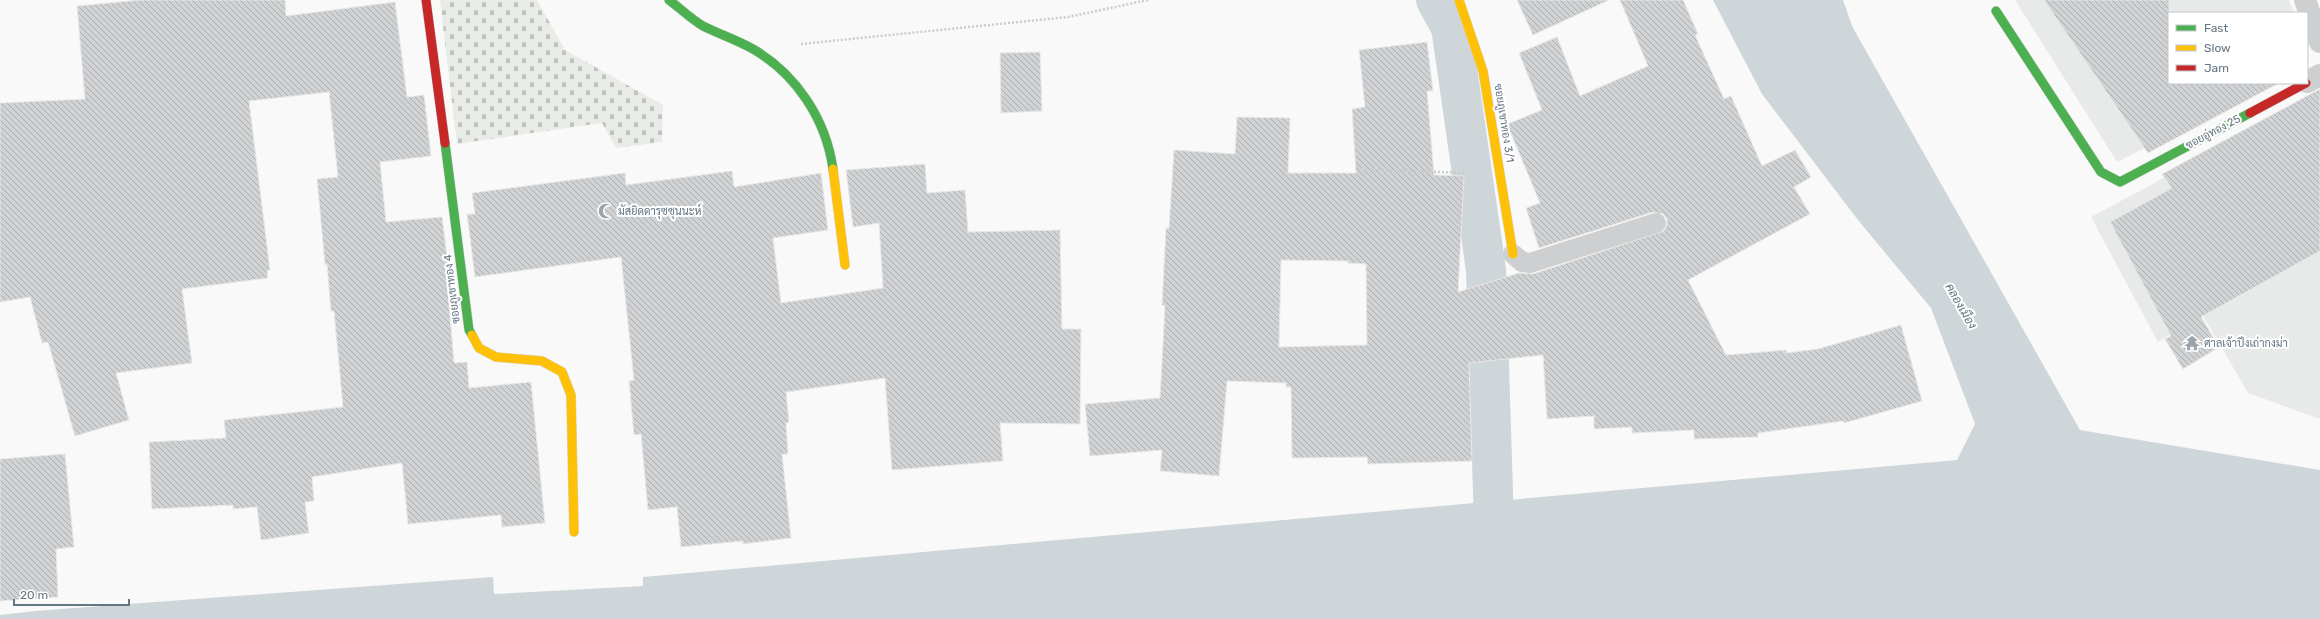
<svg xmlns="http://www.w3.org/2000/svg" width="2320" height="619" font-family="Rubik,Sarabun,sans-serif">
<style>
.built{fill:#e8e9e9}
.cemetery{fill:url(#cemetery-stones)}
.water{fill:#ced6d9}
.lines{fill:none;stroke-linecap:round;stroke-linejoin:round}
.canal{stroke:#ced6d9;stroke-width:40}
.building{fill:url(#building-back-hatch);stroke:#e8e8e8;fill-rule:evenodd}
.fast-casing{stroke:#d5d6d7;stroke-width:10}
.slow-casing{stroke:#d5d6d7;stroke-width:10}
.jam-casing{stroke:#d5d6d7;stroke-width:10}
.path{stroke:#cbcccd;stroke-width:2.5;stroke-dasharray:2 2;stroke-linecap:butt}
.lane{stroke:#cecfd0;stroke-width:20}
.street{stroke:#cecfd0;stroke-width:22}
.fast{stroke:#4caf50;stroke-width:9}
.slow{stroke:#ffc107;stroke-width:9}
.jam{stroke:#c62828;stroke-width:9}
.labels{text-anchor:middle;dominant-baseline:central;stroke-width:4;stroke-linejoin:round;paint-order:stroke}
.street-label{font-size:11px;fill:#657683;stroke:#fff}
.poi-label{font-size:11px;fill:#657683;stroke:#fff;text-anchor:start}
.water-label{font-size:12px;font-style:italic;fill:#60757c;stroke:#fff}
</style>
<defs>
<pattern id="cemetery-stones" width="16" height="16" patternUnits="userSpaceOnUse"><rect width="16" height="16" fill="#e8ebe6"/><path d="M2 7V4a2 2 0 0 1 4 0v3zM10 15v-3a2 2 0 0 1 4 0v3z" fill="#c0c3c0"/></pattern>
<pattern id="building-back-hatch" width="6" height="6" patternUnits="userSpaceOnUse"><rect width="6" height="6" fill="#d0d2d3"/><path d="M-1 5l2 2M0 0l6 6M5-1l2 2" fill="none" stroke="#acafb1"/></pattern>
</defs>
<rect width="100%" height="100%" fill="#f9f9f9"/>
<path class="built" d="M 2015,0 L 2289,0 L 2294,13 L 2169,13 L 2169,83 L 2272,83 L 2117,162 Z
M 2320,94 L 2320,419 L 2248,393 L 2202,314 L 2158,342 L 2091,217 Z"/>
<path class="cemetery" d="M 440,0 L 537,0 L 565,50 L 663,105 L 662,142 L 616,148 L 602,123 L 457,144 Z"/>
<path class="water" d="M 1713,0 L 1843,0 L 1853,28 L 2080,430 L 2320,470 L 2320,619 L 0,619 L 0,615 L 35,611 L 493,577 L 494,594 L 643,586 L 643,577 L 1957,460 L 1975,424 L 1931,308 L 1858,220 L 1762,94 Z"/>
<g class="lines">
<path class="canal" d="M 1436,0 L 1451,27 L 1486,270 L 1497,619"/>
</g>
<path class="building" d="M 140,0 L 285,0 L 286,16 L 395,2 L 407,97 L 424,95 L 431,156 L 380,162 L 386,222 L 442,217 L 450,280 L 447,280 L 454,363 L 467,362 L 469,388 L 531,382 L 545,523 L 502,527 L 501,515 L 408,524 L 402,463 L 312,477 L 314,501 L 305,502 L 309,533 L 261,540 L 257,507 L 233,509 L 233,505 L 152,509 L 149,442 L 226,438 L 224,420 L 343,407 L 334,311 L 331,311 L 327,264 L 325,265 L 317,179 L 338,177 L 329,92 L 249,101 L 270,270 L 267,271 L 268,278 L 182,289 L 192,363 L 116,373 L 129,420 L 75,436 L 48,342 L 42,343 L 30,297 L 0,302 L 0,103 L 85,99 L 77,6 Z
M 1517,0 L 1609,0 L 1533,35 Z
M 1620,0 L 1683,0 L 1698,34 L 1695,35 L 1724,99 L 1731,96 L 1762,166 L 1795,150 L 1811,177 L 1794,187 L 1810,214 L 1688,280 L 1726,355 L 1786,350 L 1786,353 L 1818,349 L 1901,325 L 1922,401 L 1844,423 L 1843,421 L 1758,433 L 1758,437 L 1694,439 L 1694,430 L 1632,433 L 1632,427 L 1594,429 L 1594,416 L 1547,419 L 1543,355 L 1469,363 L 1472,461 L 1368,464 L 1367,457 L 1292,458 L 1291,387 L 1286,387 L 1286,383 L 1227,381 L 1219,476 L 1160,471 L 1162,450 L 1090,456 L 1085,404 L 1160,398 L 1165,306 L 1162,305 L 1166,228 L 1169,228 L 1174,150 L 1235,154 L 1237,117 L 1290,118 L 1288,173 L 1356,173 L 1352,109 L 1365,107 L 1359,50 L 1427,42 L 1433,91 L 1427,91 L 1434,175 L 1464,176 L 1458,292 L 1519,273 L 1533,274 L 1664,231 L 1667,225 L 1667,219 L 1663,214 L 1653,212 L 1539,248 L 1526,208 L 1540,203 L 1507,124 L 1542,110 L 1519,53 L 1557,37 L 1580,96 L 1648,66 ZM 1281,260 L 1348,261 L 1348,263 L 1366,264 L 1367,345 L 1279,347 Z
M 2044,0 L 2169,0 L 2169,83 L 2279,83 L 2148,153 Z
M 1040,52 L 1042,111 L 1001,113 L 1000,53 Z
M 2320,89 L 2320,251 L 2201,317 L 2219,347 L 2183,369 L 2165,339 L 2171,336 L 2110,222 L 2172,188 L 2162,174 Z
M 925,164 L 927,193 L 965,190 L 968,232 L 1060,230 L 1062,329 L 1081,329 L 1080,424 L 1000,423 L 1003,461 L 892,470 L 885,378 L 786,392 L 789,422 L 786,423 L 788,454 L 782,454 L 791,538 L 743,544 L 743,541 L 681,547 L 677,507 L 648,510 L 641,434 L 634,435 L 629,381 L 634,380 L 621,257 L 475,277 L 467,214 L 475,214 L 472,193 L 625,173 L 626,185 L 732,171 L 734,187 L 821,173 L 828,230 L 773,238 L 781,303 L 883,288 L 879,223 L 853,227 L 846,170 Z
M 65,454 L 74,547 L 56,549 L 58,597 L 0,601 L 0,459 Z"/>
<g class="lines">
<defs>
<path id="fast" d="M 669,0 C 680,8 691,19 703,26 C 719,34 737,40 753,49 C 796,74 826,119 833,169
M 1996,11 L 2101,172 L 2120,182 L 2250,113
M 445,143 L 469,330 L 472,335"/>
<path id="slow" d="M 1459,0 L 1483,71 L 1513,254
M 833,169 L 845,265
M 472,335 L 479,348 L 496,357 L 542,361 L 562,372 L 571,395 L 574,532"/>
<path id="jam" d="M 426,0 L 445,143
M 2250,113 L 2306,83"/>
</defs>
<use href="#fast" class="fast-casing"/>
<use href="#slow" class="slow-casing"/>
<use href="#jam" class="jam-casing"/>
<path class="path" d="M 801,44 L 1068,17 L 1148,0
M 1358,169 L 1467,173"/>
<path class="lane" d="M 1513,254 L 1522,262 L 1530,263 L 1656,223"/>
<path class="street" d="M 2305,0 L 2320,42
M 2307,82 L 2320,75"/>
<use href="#fast" class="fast"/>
<use href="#slow" class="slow"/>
<use href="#jam" class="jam"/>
</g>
<defs>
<symbol id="mosque-bare" viewBox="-9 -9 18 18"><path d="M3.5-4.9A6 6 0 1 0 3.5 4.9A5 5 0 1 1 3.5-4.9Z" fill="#99a4ac" stroke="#fff" stroke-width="2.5" paint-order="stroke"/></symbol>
<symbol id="temple-bare" viewBox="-9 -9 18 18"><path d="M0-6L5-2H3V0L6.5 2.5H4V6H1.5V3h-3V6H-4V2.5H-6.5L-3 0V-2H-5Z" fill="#99a4ac" stroke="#fff" stroke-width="2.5" paint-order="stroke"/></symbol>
</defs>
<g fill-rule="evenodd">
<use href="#mosque-bare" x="595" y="200" width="22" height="22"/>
<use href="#temple-bare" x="2181" y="332" width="22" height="22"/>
</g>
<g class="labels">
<g class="street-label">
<text transform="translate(1504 123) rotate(81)">ซอยภูเขาทอง 3/1</text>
<text transform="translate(2213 132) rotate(-28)">ซอยอู่ทอง 25</text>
<text transform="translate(452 289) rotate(-97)">ซอยภูเขาทอง 4</text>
</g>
<g class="poi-label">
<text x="618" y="211">มัสยิดดารุซซุนนะห์</text>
<text x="2204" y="343">ศาลเจ้าปึงเถ่ากงม่า</text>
</g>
<g class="water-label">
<text transform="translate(1961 306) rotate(60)">คลองเมือง</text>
</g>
</g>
<rect x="2168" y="12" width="140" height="72" fill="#ffffff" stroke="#c1c8cd"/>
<rect x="2176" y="25" width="20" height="6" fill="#4caf50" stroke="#c1c8cd"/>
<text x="2204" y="32" font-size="12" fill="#657683">Fast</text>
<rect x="2176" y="45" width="20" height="6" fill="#ffc107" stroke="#c1c8cd"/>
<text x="2204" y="52" font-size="12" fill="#657683">Slow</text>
<rect x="2176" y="65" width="20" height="6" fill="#c62828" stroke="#c1c8cd"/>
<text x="2204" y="72" font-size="12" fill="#657683">Jam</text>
<path d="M14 599v6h115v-6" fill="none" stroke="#657683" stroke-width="2"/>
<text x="20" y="599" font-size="12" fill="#657683" stroke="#ffffff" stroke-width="3" paint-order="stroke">20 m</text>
</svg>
